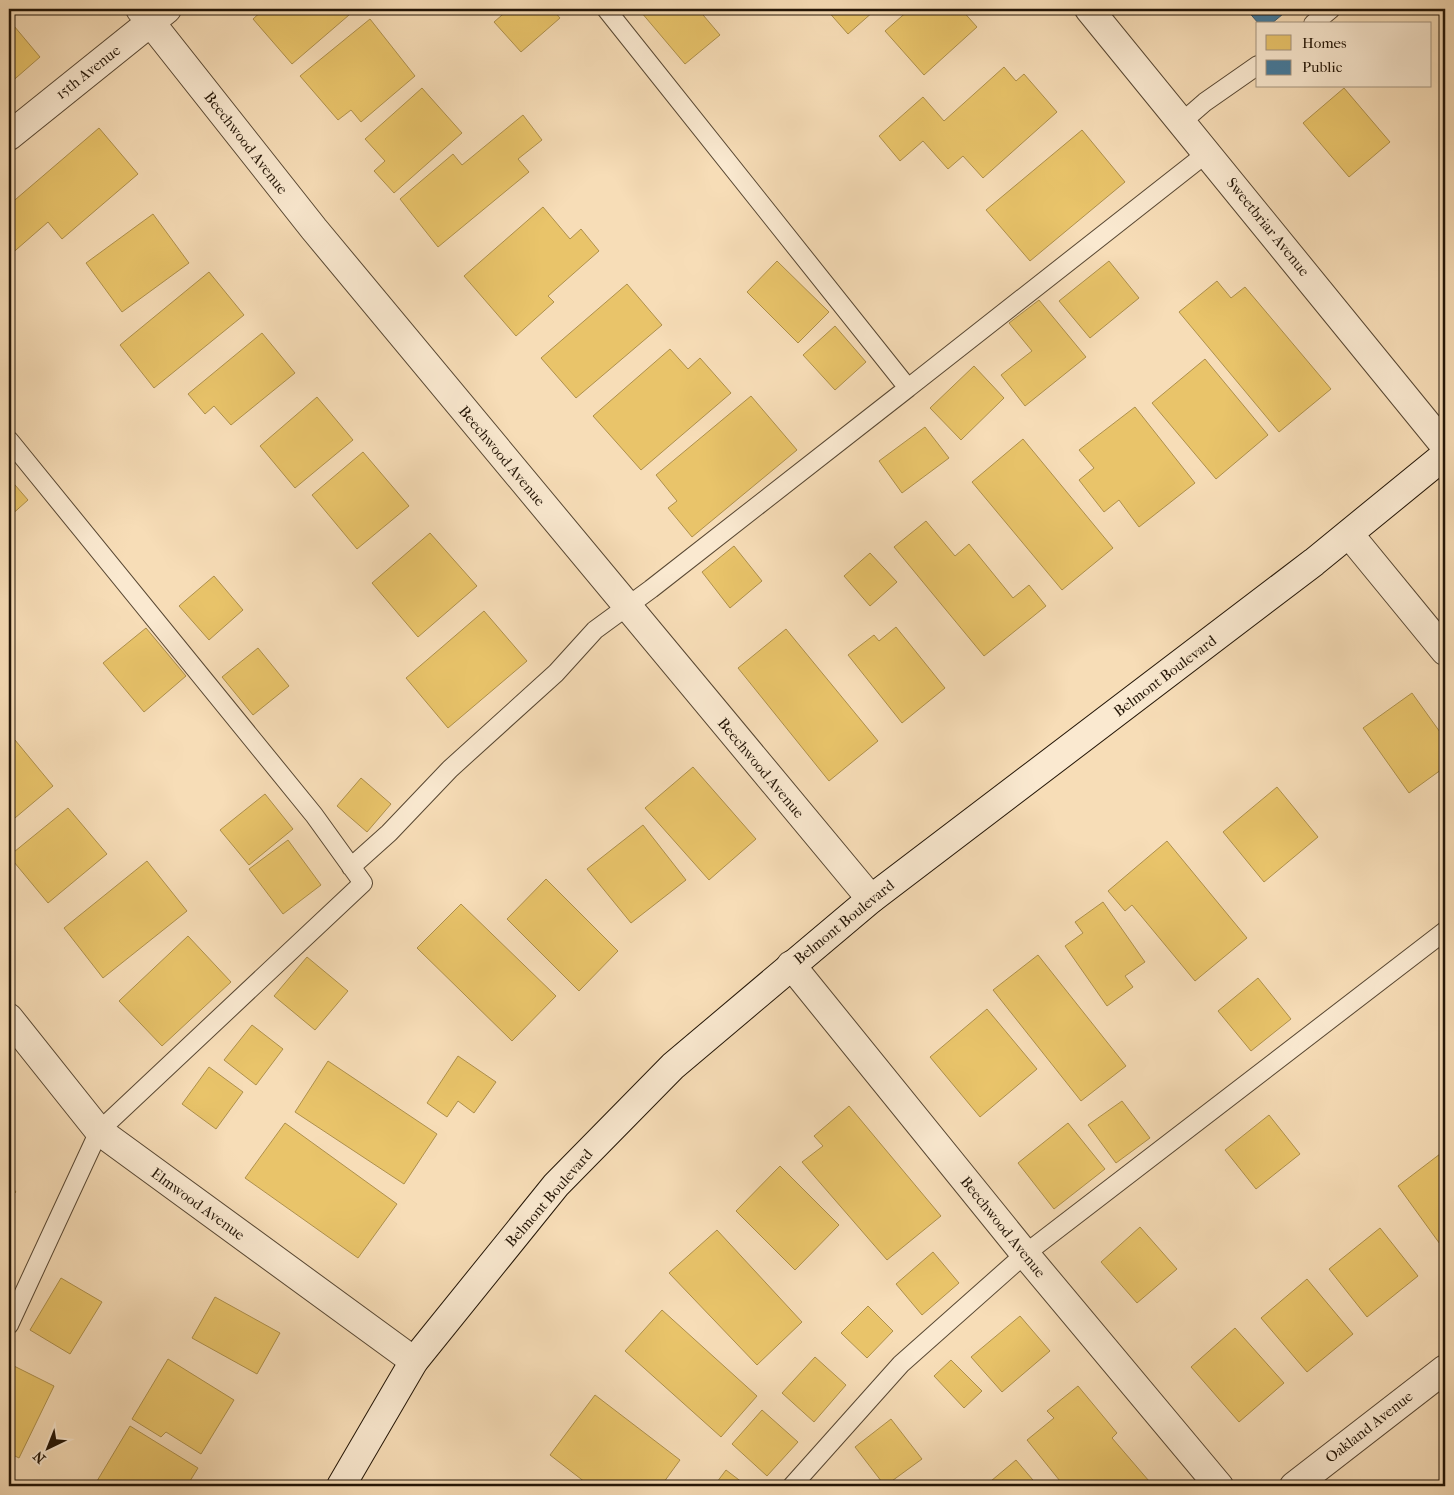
<svg xmlns="http://www.w3.org/2000/svg" width="1454" height="1495" font-family="'IM FELL French Canon',serif">
<style>
.homes{fill:#e9c46a;stroke:#ae904c}
.public{fill:#457b9d;stroke:#3b5c70}
.lines{fill:none;stroke-linecap:round;stroke-linejoin:round}
.lane-casing{stroke:#584732;stroke-width:20}
.street-casing{stroke:#584732;stroke-width:30}
.secondary-casing{stroke:#231506;stroke-width:30}
.lane{stroke:#fae9d0;stroke-width:18}
.street{stroke:#fae9d0;stroke-width:28}
.secondary{stroke:#fae9d0;stroke-width:28}
.labels{text-anchor:middle;dominant-baseline:central;stroke-width:5;stroke-linejoin:round;paint-order:stroke}
.street-label{font-size:15px;fill:#231506;stroke:#fae9d0}
</style>
<rect width="100%" height="100%" fill="#f7ddb7"/>
<filter id="stains"><feTurbulence type="fractalNoise" baseFrequency=".004" numOctaves="4"/><feColorMatrix values="0 0 0 0 .2 0 0 0 0 .09 0 0 0 0 .02 0 0 0 .5 -.17"/></filter>
<radialGradient id="worn" r=".72"><stop offset=".6" stop-color="#630" stop-opacity="0"/><stop offset="1" stop-color="#630" stop-opacity=".3"/></radialGradient>
<path class="homes" d="M 264,9 L 356,9 L 292,64 L 253,19 Z
M 509,9 L 552,9 L 560,18 L 521,52 L 494,22 Z
M 646,9 L 698,9 L 720,35 L 685,64 L 641,12 Z
M 826,9 L 871,9 L 874,11 L 848,34 Z
M 910,9 L 961,9 L 977,27 L 924,75 L 885,31 Z
M 370,19 L 415,76 L 361,122 L 351,110 L 338,120 L 300,76 Z
M 9,20 L 40,57 L 9,84 Z
M 1004,67 L 1016,81 L 1024,74 L 1057,112 L 983,178 L 963,156 L 948,169 L 923,141 L 900,161 L 879,136 L 923,97 L 944,121 Z
M 422,88 L 462,133 L 394,193 L 374,171 L 385,161 L 365,139 Z
M 1344,88 L 1390,142 L 1349,177 L 1303,123 Z
M 523,115 L 542,140 L 518,159 L 529,172 L 438,247 L 400,199 L 453,154 L 462,165 Z
M 99,128 L 138,174 L 62,239 L 48,222 L 9,256 L 9,205 Z
M 1082,130 L 1125,182 L 1030,261 L 986,210 Z
M 543,207 L 570,239 L 581,229 L 599,251 L 548,296 L 554,302 L 516,336 L 464,276 Z
M 153,214 L 189,263 L 122,312 L 86,263 Z
M 777,261 L 829,312 L 798,343 L 747,292 Z
M 1109,261 L 1139,298 L 1090,338 L 1059,301 Z
M 209,272 L 244,315 L 154,388 L 120,345 Z
M 1217,281 L 1231,298 L 1245,287 L 1331,389 L 1279,432 L 1179,312 Z
M 627,284 L 662,325 L 576,398 L 541,358 Z
M 1039,300 L 1086,357 L 1025,406 L 1001,375 L 1032,351 L 1009,323 Z
M 835,326 L 866,362 L 835,390 L 803,355 Z
M 262,333 L 295,373 L 231,425 L 214,406 L 205,414 L 188,394 Z
M 670,349 L 688,369 L 700,358 L 731,393 L 641,470 L 593,416 Z
M 1205,359 L 1268,435 L 1216,479 L 1152,403 Z
M 974,366 L 1004,398 L 961,440 L 930,408 Z
M 751,396 L 797,450 L 692,537 L 668,508 L 677,501 L 656,475 Z
M 317,397 L 353,440 L 295,488 L 260,446 Z
M 1135,407 L 1195,483 L 1139,527 L 1119,500 L 1104,512 L 1079,480 L 1094,468 L 1079,450 Z
M 925,427 L 949,458 L 902,493 L 879,461 Z
M 1023,439 L 1113,548 L 1062,590 L 972,482 Z
M 363,452 L 409,506 L 357,549 L 312,495 Z
M 9,478 L 28,500 L 9,517 Z
M 926,521 L 955,556 L 969,544 L 1013,598 L 1029,585 L 1046,606 L 984,656 L 894,547 Z
M 430,533 L 477,586 L 418,637 L 372,583 Z
M 734,546 L 762,581 L 730,608 L 702,572 Z
M 870,553 L 897,582 L 870,606 L 844,576 Z
M 214,576 L 243,610 L 209,640 L 179,606 Z
M 484,611 L 527,661 L 448,728 L 406,678 Z
M 896,627 L 945,688 L 902,723 L 848,655 L 874,635 L 879,641 Z
M 146,628 L 186,676 L 144,712 L 103,663 Z
M 786,629 L 878,741 L 829,781 L 738,668 Z
M 258,648 L 289,686 L 253,715 L 222,677 Z
M 1412,693 L 1445,739 L 1445,767 L 1409,793 L 1363,728 Z
M 15,740 L 53,786 L 9,823 L 9,745 Z
M 693,767 L 756,839 L 709,880 L 645,808 Z
M 361,778 L 391,804 L 367,832 L 337,806 Z
M 1277,787 L 1318,837 L 1264,882 L 1223,832 Z
M 265,794 L 293,829 L 249,865 L 220,830 Z
M 68,808 L 107,854 L 48,903 L 9,856 Z
M 643,825 L 686,880 L 631,923 L 587,869 Z
M 288,840 L 321,885 L 283,914 L 249,869 Z
M 1167,841 L 1247,938 L 1195,981 L 1132,905 L 1125,911 L 1108,891 Z
M 147,861 L 187,911 L 103,978 L 64,928 Z
M 546,879 L 618,951 L 579,991 L 507,919 Z
M 1103,902 L 1145,962 L 1125,976 L 1133,987 L 1107,1006 L 1065,946 L 1083,933 L 1075,922 Z
M 461,904 L 556,996 L 512,1041 L 417,948 Z
M 188,936 L 231,982 L 162,1046 L 119,1001 Z
M 1038,955 L 1126,1066 L 1081,1101 L 993,990 Z
M 307,957 L 348,991 L 315,1030 L 274,996 Z
M 1258,978 L 1291,1019 L 1251,1051 L 1218,1011 Z
M 987,1009 L 1037,1069 L 980,1117 L 930,1057 Z
M 252,1025 L 283,1049 L 256,1085 L 224,1060 Z
M 458,1056 L 496,1082 L 474,1113 L 458,1101 L 447,1117 L 427,1103 Z
M 328,1061 L 437,1134 L 404,1184 L 295,1112 Z
M 209,1067 L 243,1092 L 216,1129 L 182,1104 Z
M 1122,1101 L 1150,1138 L 1116,1163 L 1088,1125 Z
M 849,1106 L 941,1216 L 887,1260 L 802,1162 L 823,1146 L 814,1136 Z
M 1269,1115 L 1300,1154 L 1256,1189 L 1225,1150 Z
M 285,1123 L 397,1204 L 358,1258 L 245,1178 Z
M 1068,1123 L 1105,1169 L 1054,1209 L 1018,1163 Z
M 1440,1154 L 1445,1161 L 1445,1251 L 1398,1186 Z
M 780,1166 L 839,1225 L 795,1270 L 736,1211 Z
M 9,1183 L 16,1192 L 9,1198 Z
M 1140,1227 L 1177,1269 L 1137,1303 L 1101,1262 Z
M 1380,1228 L 1418,1276 L 1367,1317 L 1329,1269 Z
M 717,1230 L 802,1322 L 757,1365 L 669,1273 Z
M 933,1252 L 959,1283 L 922,1315 L 896,1284 Z
M 61,1278 L 102,1302 L 70,1354 L 30,1330 Z
M 1307,1279 L 1353,1334 L 1307,1372 L 1261,1318 Z
M 215,1297 L 280,1333 L 257,1374 L 192,1338 Z
M 868,1306 L 893,1331 L 867,1358 L 841,1333 Z
M 662,1310 L 757,1396 L 721,1437 L 625,1351 Z
M 1020,1316 L 1050,1351 L 1002,1392 L 971,1357 Z
M 1235,1328 L 1284,1383 L 1239,1422 L 1191,1367 Z
M 815,1357 L 846,1385 L 814,1422 L 782,1393 Z
M 168,1359 L 234,1400 L 201,1454 L 166,1432 L 161,1437 L 132,1419 Z
M 951,1360 L 982,1391 L 964,1408 L 934,1376 Z
M 14,1366 L 54,1386 L 19,1458 L 9,1453 L 9,1378 Z
M 1078,1386 L 1117,1433 L 1112,1438 L 1149,1481 L 1142,1486 L 1064,1486 L 1027,1440 L 1054,1418 L 1047,1411 Z
M 595,1395 L 680,1460 L 661,1486 L 590,1486 L 550,1455 Z
M 762,1410 L 798,1442 L 767,1476 L 732,1444 Z
M 891,1419 L 922,1459 L 885,1486 L 855,1447 Z
M 130,1426 L 198,1468 L 187,1486 L 94,1486 Z
M 1016,1460 L 1038,1486 L 985,1486 Z
M 726,1470 L 747,1486 L 714,1486 Z"/>
<path class="public" d="M 1246,9 L 1289,9 L 1271,24 L 1259,24 Z"/>
<g class="lines">
<defs>
<path id="lane" d="M 606,9 L 908,388 L 1207,153
M 1313,24 L 1331,9
M 1182,122 L 1205,102 L 1258,65
M 9,440 L 314,815 L 363,883 L 99,1131 L 9,1325
M 351,867 L 389,833 L 450,769 L 556,673 L 595,630 L 651,589 L 908,388
M 792,1486 L 901,1364 L 1025,1254 L 1445,931"/>
<path id="street" d="M 140,9 L 314,229 L 871,899
M 1089,9 L 1445,446
M 9,136 L 167,9
M 1349,534 L 1445,651
M 791,965 L 1025,1254 L 1219,1486
M 9,1018 L 99,1131 L 414,1361
M 1294,1486 L 1445,1369"/>
<path id="secondary" d="M 341,1486 L 414,1361 L 556,1185 L 673,1066 L 871,899 L 1314,562 L 1445,455"/>
</defs>
<use href="#lane" class="lane-casing"/>
<use href="#street" class="street-casing"/>
<use href="#secondary" class="secondary-casing"/>
<use href="#lane" class="lane"/>
<use href="#street" class="street"/>
<use href="#secondary" class="secondary"/>
</g>
<g class="labels">
<g class="street-label">
<text transform="translate(88 72) rotate(-38)">15th Avenue</text>
<text transform="translate(246 143) rotate(52)">Beechwood Avenue</text>
<text transform="translate(1268 227) rotate(51)">Sweetbriar Avenue</text>
<text transform="translate(502 456) rotate(50)">Beechwood Avenue</text>
<text transform="translate(1165 676) rotate(-37)">Belmont Boulevard</text>
<text transform="translate(761 768) rotate(50)">Beechwood Avenue</text>
<text transform="translate(844 922) rotate(-39)">Belmont Boulevard</text>
<text transform="translate(549 1198) rotate(-49)">Belmont Boulevard</text>
<text transform="translate(198 1204) rotate(36)">Elmwood Avenue</text>
<text transform="translate(1003 1227) rotate(51)">Beechwood Avenue</text>
<text transform="translate(1369 1427) rotate(-38)">Oakland Avenue</text>
</g>
</g>
<rect width="1454" height="1495" fill="none" stroke="#f7ddb7" stroke-width="30"/>
<rect x="10" y="10" width="1434" height="1475" fill="none" stroke="#231506" stroke-width="2.5"/>
<rect x="15" y="15" width="1424" height="1465" fill="none" stroke="#231506"/>
<rect x="1256" y="22" width="175" height="65" fill="#fae9d0" stroke="#a4947f"/>
<rect x="1266" y="35" width="25" height="15" fill="#e9c46a" stroke="#a4947f"/>
<text x="1302" y="48" font-size="15" fill="#231506">Homes</text>
<rect x="1266" y="60" width="25" height="15" fill="#457b9d" stroke="#a4947f"/>
<text x="1302" y="72" font-size="15" fill="#231506">Public</text>
<g transform="translate(48 1448) rotate(223)" stroke="#fae9d0" stroke-width="4" paint-order="stroke">
<path d="M0-4L9 19L0 12L-9 19Z" fill="#231506"/>
<text y="-8" font-size="14" font-weight="bold" text-anchor="middle" fill="#231506">N</text>
</g>
<rect width="100%" height="100%" filter="url(#stains)"/>
<rect width="100%" height="100%" fill="url(#worn)"/>
</svg>
